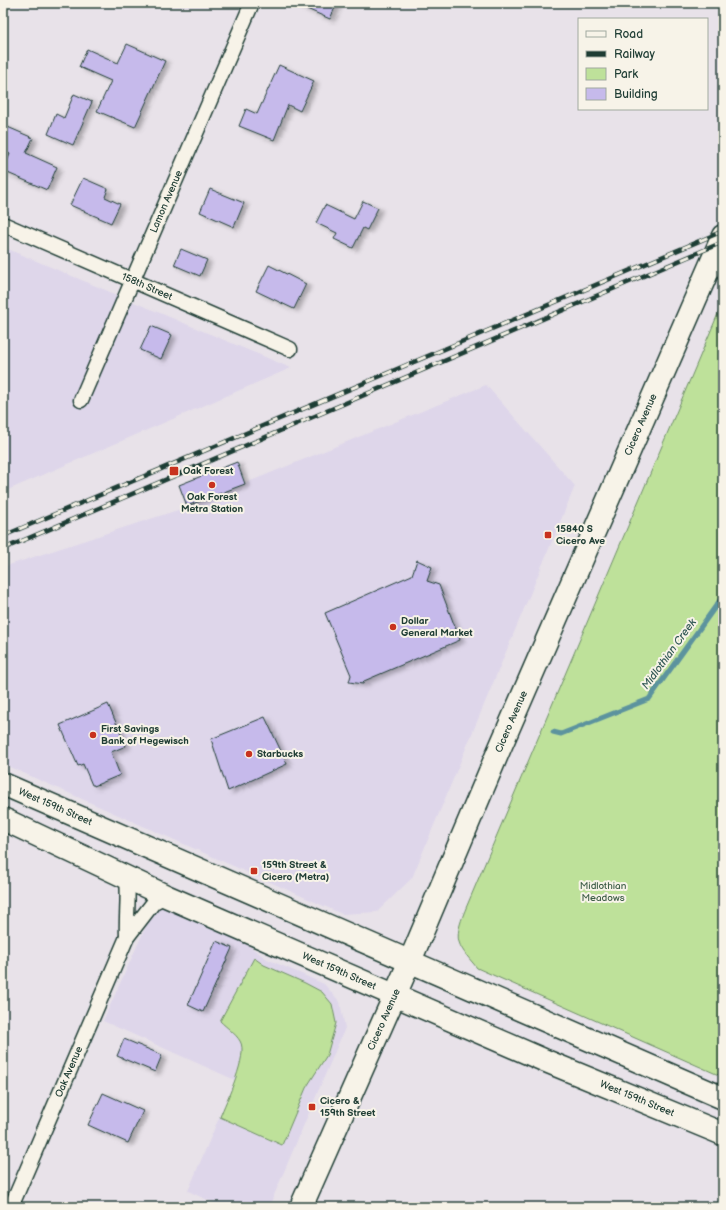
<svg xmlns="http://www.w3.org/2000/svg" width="726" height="1210" font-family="'Balsamiq Sans',sans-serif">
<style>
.built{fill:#ded6ea}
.green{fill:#bee19a;stroke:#6e8f67}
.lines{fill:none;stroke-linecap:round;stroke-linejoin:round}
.stream{stroke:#5c939e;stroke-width:5}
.building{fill:#c6baeb;stroke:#1f3d34;filter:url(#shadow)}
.street-casing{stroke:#1f3d34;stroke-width:17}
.primary-casing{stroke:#1f3d34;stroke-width:25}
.street{stroke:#f7f3e8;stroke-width:14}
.primary{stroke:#f7f3e8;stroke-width:22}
.rail-casing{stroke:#1f3d34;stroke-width:4.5}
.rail{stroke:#f7f3e8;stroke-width:3;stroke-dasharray:9;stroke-linecap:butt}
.poi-dot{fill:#c8321e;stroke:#f7f3e8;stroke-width:1.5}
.labels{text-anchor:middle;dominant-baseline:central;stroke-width:4;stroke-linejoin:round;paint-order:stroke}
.street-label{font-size:10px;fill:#1f3d34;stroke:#f7f3e8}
.poi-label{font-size:10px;font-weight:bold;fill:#1f3d34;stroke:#f7f3e8;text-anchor:start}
.park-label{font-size:10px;fill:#3f5e48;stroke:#f7f3e8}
.water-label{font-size:11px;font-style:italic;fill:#335a57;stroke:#f7f3e8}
</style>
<defs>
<filter id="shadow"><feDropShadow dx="4.5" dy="2.5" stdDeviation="2" flood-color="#0004"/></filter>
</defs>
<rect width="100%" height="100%" fill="#e8e2e9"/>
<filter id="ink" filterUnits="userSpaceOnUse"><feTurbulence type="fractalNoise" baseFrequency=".025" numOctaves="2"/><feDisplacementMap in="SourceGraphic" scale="8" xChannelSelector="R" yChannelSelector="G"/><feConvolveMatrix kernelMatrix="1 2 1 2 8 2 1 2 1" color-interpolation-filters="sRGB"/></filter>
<g filter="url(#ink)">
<path class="built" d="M 3,247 L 291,368 L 3,492 Z
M 486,385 L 575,486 L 412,878 L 377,912 L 342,914 L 3,764 L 3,567 L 187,507 Z
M 157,902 L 238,938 L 267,959 L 324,984 L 340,1002 L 345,1028 L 269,1207 L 223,1207 L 188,1191 L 235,1080 L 103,1021 Z"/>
<path class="green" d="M 723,302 L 723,1077 L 477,968 C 471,960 462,952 459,942 C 456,932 462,918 466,908 Z
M 254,958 L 264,965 L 305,983 L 322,992 L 332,1004 L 336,1023 L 327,1055 L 306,1088 L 282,1145 L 220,1117 C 226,1101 249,1055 240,1041 C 236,1034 226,1027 220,1021 Z"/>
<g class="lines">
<path class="stream" d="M 553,732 L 561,734 L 649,699 L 723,596"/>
</g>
<path class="building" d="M 293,3 L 337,3 L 330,19 Z
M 127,44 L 165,61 L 135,127 L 97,111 L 111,81 L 79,67 L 87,49 L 118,63 Z
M 279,65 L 314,81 L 300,111 L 288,105 L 274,140 L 239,126 L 246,109 L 257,114 Z
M 74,94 L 92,102 L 73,145 L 48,134 L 56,114 L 64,118 Z
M 3,125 L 33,138 L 26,153 L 57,167 L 47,190 L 3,171 L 10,154 L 3,151 Z
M 83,178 L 108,189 L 105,197 L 120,204 L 111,223 L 70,205 Z
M 210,189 L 244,203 L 234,227 L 200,212 Z
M 363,201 L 378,208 L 367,230 L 363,228 L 353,248 L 334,239 L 337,233 L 316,223 L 325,205 L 354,219 Z
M 181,249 L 207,260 L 200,276 L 174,265 Z
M 269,265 L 306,284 L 294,309 L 256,291 Z
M 151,326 L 172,335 L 161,359 L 140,350 Z
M 237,462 L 245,484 L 187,506 L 179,485 Z
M 417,560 L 432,567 L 427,581 L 439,585 L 460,640 L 364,681 L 363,684 L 349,682 L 351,675 L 325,613 L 412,575 Z
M 108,704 L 126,746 L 111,752 L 120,775 L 94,786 L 94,785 L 92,785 L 83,764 L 78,766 L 60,725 Z
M 265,717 L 287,764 L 228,791 L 211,739 Z
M 216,941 L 232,948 L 203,1012 L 188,1005 Z
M 124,1039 L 162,1055 L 155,1072 L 117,1056 Z
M 103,1093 L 143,1111 L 128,1143 L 88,1125 Z"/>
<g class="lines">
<defs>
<g id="street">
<path id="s1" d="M 3,224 L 290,349"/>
<path id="s2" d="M 81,400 L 252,3"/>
<path d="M 127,878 C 129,897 126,917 127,937"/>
<path id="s3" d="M 11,1207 L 127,937 L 154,902 L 166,896"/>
</g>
<g id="primary">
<path id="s4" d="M 3,784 L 723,1098"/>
<path id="s5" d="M 3,819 L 166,896 L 546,1061 L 723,1134"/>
<path id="s6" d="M 301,1207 L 410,961 L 499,750 L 723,236"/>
</g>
</defs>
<use href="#street" class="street-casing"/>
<use href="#primary" class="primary-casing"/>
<use href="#street" class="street"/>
<use href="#primary" class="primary"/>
<defs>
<path id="rail" d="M 3,536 L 723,231
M 3,549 L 723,242"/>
</defs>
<use href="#rail" class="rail-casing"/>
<use href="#rail" class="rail"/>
</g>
</g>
<g class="poi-dot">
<rect x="169" y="466" width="10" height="10" rx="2"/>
<circle cx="212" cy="485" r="4"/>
<rect x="544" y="531" width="8" height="8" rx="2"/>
<circle cx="393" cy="627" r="4"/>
<circle cx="93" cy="735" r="4"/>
<circle cx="249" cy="754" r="4"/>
<rect x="250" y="867" width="8" height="8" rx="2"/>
<rect x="308" y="1103" width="8" height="8" rx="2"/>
</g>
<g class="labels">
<g class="street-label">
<text stroke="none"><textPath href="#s2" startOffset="216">Lamon Avenue</textPath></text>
<text stroke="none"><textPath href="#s1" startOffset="157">158th Street</textPath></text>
<text stroke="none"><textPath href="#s6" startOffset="853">Cicero Avenue</textPath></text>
<text stroke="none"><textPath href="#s6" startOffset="529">Cicero Avenue</textPath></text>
<text stroke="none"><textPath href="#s4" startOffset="57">West 159th Street</textPath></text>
<text stroke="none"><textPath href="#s5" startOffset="369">West 159th Street</textPath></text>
<text stroke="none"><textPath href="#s6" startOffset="205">Cicero Avenue</textPath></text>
<text stroke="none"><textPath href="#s3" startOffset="147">Oak Avenue</textPath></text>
<text stroke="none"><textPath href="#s5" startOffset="693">West 159th Street</textPath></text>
</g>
<g class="poi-label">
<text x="183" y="471">Oak Forest</text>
<text x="212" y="497" text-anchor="middle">Oak Forest<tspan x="212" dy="12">Metra Station</tspan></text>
<text x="556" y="529">15840 S<tspan x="556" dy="12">Cicero Ave</tspan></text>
<text x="401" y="621">Dollar<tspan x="401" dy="12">General Market</tspan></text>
<text x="101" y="729">First Savings<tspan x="101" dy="12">Bank of Hegewisch</tspan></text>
<text x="257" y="754">Starbucks</text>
<text x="262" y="865">159th Street &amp;<tspan x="262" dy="12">Cicero (Metra)</tspan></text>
<text x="320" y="1101">Cicero &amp;<tspan x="320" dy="12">159th Street</tspan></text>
</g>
<g class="park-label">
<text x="603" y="886">Midlothian<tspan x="603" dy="12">Meadows</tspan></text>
</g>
<g class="water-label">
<text transform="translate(669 654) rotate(-54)">Midlothian Creek</text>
</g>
</g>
<rect width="726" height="1210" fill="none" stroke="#f7f3e8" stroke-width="16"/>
<rect x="8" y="8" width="710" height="1194" fill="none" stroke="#1f3d34" stroke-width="1.5" filter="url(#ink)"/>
<rect x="578" y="18" width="130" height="92" fill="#f7f3e8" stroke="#a1aaa0"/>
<rect x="586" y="31" width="20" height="6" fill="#f7f3e8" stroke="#a1aaa0"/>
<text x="614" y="38" font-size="12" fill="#1f3d34">Road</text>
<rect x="586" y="51" width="20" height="6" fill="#1f3d34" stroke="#a1aaa0"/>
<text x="614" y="58" font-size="12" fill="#1f3d34">Railway</text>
<rect x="586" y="68" width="20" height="12" fill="#bee19a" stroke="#a1aaa0"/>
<text x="614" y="78" font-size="12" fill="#1f3d34">Park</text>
<rect x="586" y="88" width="20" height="12" fill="#c6baeb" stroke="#a1aaa0"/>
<text x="614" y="98" font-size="12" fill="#1f3d34">Building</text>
</svg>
